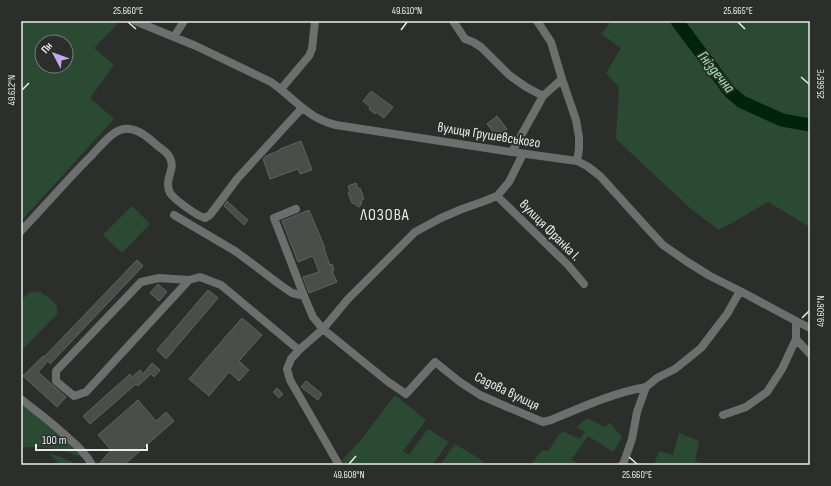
<svg xmlns="http://www.w3.org/2000/svg" width="831" height="486" font-family="'Sofia Sans Condensed',sans-serif">
<style>
.green{fill:#2b4a34;fill-rule:evenodd}
.lines{fill:none;stroke-linecap:round;stroke-linejoin:round}
.river{stroke:#01230e;stroke-width:13}
.building{fill:#4b4d4b;stroke:#5f6260}
.minor{stroke:#6c6f6d;stroke-width:8}
.ticks{fill:none;stroke:#e9ebea;stroke-width:1.5}
.labels{text-anchor:middle;dominant-baseline:central;stroke-width:4;stroke-linejoin:round;paint-order:stroke}
.street-label{font-size:14px;fill:#e9ebea;stroke:#2c2e2c}
.water-label{font-size:15px;font-style:italic;fill:#9fe6b3;stroke:#2c2e2c}
.quarter-label{font-size:16px;letter-spacing:1px;fill:#e9ebea;stroke:#2c2e2c}
.neatline{fill:none;stroke:#e9ebea;stroke-width:1.5}
.ticks-label{font-size:10px;text-anchor:middle;fill:#e9ebea}
</style>
<rect width="100%" height="100%" fill="#2c2e2c"/>
<path class="green" d="M 21,21 L 120,21 L 94,48 L 114,65 L 90,98 L 114,119 L 21,221 ZM 42,42 L 66,42 L 66,66 L 42,66 Z
M 611,21 L 810,21 L 810,227 L 768,202 L 719,230 L 691,209 L 616,139 L 619,87 L 606,73 L 621,48 L 601,34 Z
M 132,206 L 150,224 L 122,253 L 103,235 Z
M 38,291 C 44,294 55,301 57,307 C 57,308 57,313 57,314 L 21,351 L 21,301 L 29,293 Z
M 21,395 L 46,413 L 81,443 L 95,463 C 71,452 49,444 21,448 Z
M 395,395 L 426,420 L 403,451 L 409,455 L 428,429 L 449,442 L 432,465 L 344,465 L 342,460 L 360,441 Z
M 587,418 L 605,427 L 610,423 L 622,437 L 613,452 L 588,436 L 571,460 L 576,462 L 574,465 L 531,465 L 542,450 L 548,451 L 562,431 L 580,439 L 585,432 L 577,427 Z
M 679,433 L 699,441 L 695,461 L 706,465 L 654,465 L 659,451 L 673,455 Z
M 455,444 L 475,456 L 487,465 L 440,465 Z
M 48,453 L 61,457 L 78,465 L 61,465 Z"/>
<g class="lines">
<path class="river" d="M 677,21 L 730,92 L 742,102 L 782,120 L 810,125"/>
</g>
<path class="building" d="M 371,91 L 393,107 L 384,118 L 376,112 L 375,114 L 369,109 L 370,107 L 363,101 Z
M 497,116 L 507,129 L 497,137 L 487,124 Z
M 301,141 L 312,170 L 300,174 L 298,169 L 270,179 L 263,159 L 266,156 L 280,150 L 280,149 Z
M 356,183 L 358,189 L 360,188 L 364,199 L 362,199 L 361,205 L 359,207 L 353,203 L 352,203 L 348,193 L 350,192 L 348,186 Z
M 227,201 L 248,220 L 244,225 L 224,206 Z
M 309,210 L 325,248 L 324,249 L 330,265 L 332,264 L 334,270 L 332,271 L 337,282 L 309,293 L 303,277 L 319,272 L 313,256 L 298,262 L 282,221 Z
M 137,260 L 143,266 L 50,364 L 48,361 L 38,372 L 66,397 L 57,407 L 23,376 L 43,356 L 44,357 Z
M 158,284 L 167,292 L 159,301 L 150,293 Z
M 208,290 L 218,298 L 166,359 L 157,350 Z
M 242,318 L 262,335 L 239,361 L 249,370 L 239,381 L 229,372 L 209,396 L 189,379 Z
M 152,363 L 160,370 L 154,377 L 151,374 L 138,386 L 136,384 L 90,424 L 83,416 L 130,374 L 132,377 L 140,370 L 143,374 Z
M 306,381 L 322,394 L 318,400 L 301,387 Z
M 277,388 L 283,394 L 279,398 L 273,392 Z
M 138,400 L 156,421 L 166,412 L 174,421 L 124,465 L 98,465 L 111,450 L 98,435 Z"/>
<g class="lines">
<path class="minor" d="M 135,21 L 196,46 L 271,82 C 294,98 307,118 336,125 L 512,152 L 577,161 L 587,166 L 600,176 L 649,230 L 663,245 L 686,261 L 710,276 L 740,291 L 796,321 L 810,328
M 453,21 L 465,39 L 473,42 L 481,47 L 509,75 L 526,87 L 543,96 L 562,79
M 537,21 L 551,42 L 562,79 L 576,120 L 579,137 L 579,149 L 577,161
M 174,37 L 184,21
M 281,89 L 309,56 L 312,49 L 315,21
M 512,152 L 543,96
M 497,196 L 568,265 L 584,284
M 296,209 L 274,218 L 304,296 L 313,317 L 323,329 L 387,381 L 406,394 L 435,362 L 460,382 L 480,395 L 505,406 L 543,422 L 551,420 C 582,407 613,393 646,387
M 174,215 L 235,251 L 250,262 L 279,284 L 292,293 L 304,296
M 21,231 C 44,207 66,181 90,157 C 98,149 106,138 116,132 C 132,122 148,137 159,147 C 163,150 168,153 170,158 C 175,167 168,175 168,184 C 168,187 169,191 170,193 C 175,200 197,216 205,218 L 210,215 L 237,179 L 302,108
M 189,280 L 159,278 L 141,282 L 56,371 L 56,381 L 74,396 L 86,392 L 189,280 L 200,277 L 221,285 L 299,350
M 796,321 L 796,339 L 810,354
M 21,399 C 36,411 51,422 65,435 C 75,444 86,453 92,465
M 723,415 L 746,407 L 767,392 L 782,369 L 796,339
M 339,465 L 290,380 L 287,369 L 291,359 L 299,350 L 323,329 L 348,299 L 415,232 L 441,218 L 462,209 L 482,202 L 497,196 L 509,182 L 523,154
M 622,465 L 624,462 L 632,439 L 637,412 L 646,387 L 657,378 L 675,369 L 701,348 L 727,314 L 740,291"/>
</g>
<path class="ticks" d="M 128,22 L 136,29M 738,22 L 745,29M 401,30 L 407,22M 801,77 L 809,84M 22,90 L 29,83M 802,318 L 809,311M 629,457 L 637,464M 349,464 L 356,456"/>
<g class="labels">
<g class="street-label">
<text transform="translate(489 135) rotate(9)">вулиця Грушевського</text>
<text transform="translate(550 230) rotate(45)">вулиця Франка І.</text>
<text transform="translate(507 391) rotate(26)">Садова вулиця</text>
</g>
<g class="water-label">
<text transform="translate(716 72) rotate(51)">Гніздечна</text>
</g>
<g class="quarter-label">
<text x="385" y="215">ЛОЗОВА</text>
</g>
</g>
<rect width="831" height="486" fill="none" stroke="#2c2e2c" stroke-width="44"/>
<g transform="translate(54 54) rotate(311)"><circle r="19" fill="#2c2e2c" stroke="#787a78"/>
<path d="M0-3L7 15L0 10L-7 15Z" fill="#c5a7f1"/>
<text y="-6" font-size="11" font-weight="bold" text-anchor="middle" fill="#e9ebea">Пн</text>
</g>
<path d="M36 444v6h111v-6" fill="none" stroke="#e9ebea" stroke-width="2"/>
<text x="42" y="444" font-size="12" fill="#e9ebea" stroke="#2c2e2c" stroke-width="3" paint-order="stroke">100 m</text>
<rect x="22" y="22" width="787" height="442" class="neatline"/>
<g class="ticks-label">
<text x="128" y="14">25.660°E</text>
<text x="407" y="14">49.610°N</text>
<text x="738" y="14">25.665°E</text>
<text transform="translate(820 84) rotate(-90)" y="4">25.665°E</text>
<text transform="translate(11 90) rotate(-90)" y="4">49.612°N</text>
<text transform="translate(820 311) rotate(-90)" y="4">49.606°N</text>
<text x="349" y="478">49.608°N</text>
<text x="637" y="478">25.660°E</text>
</g>
</svg>
